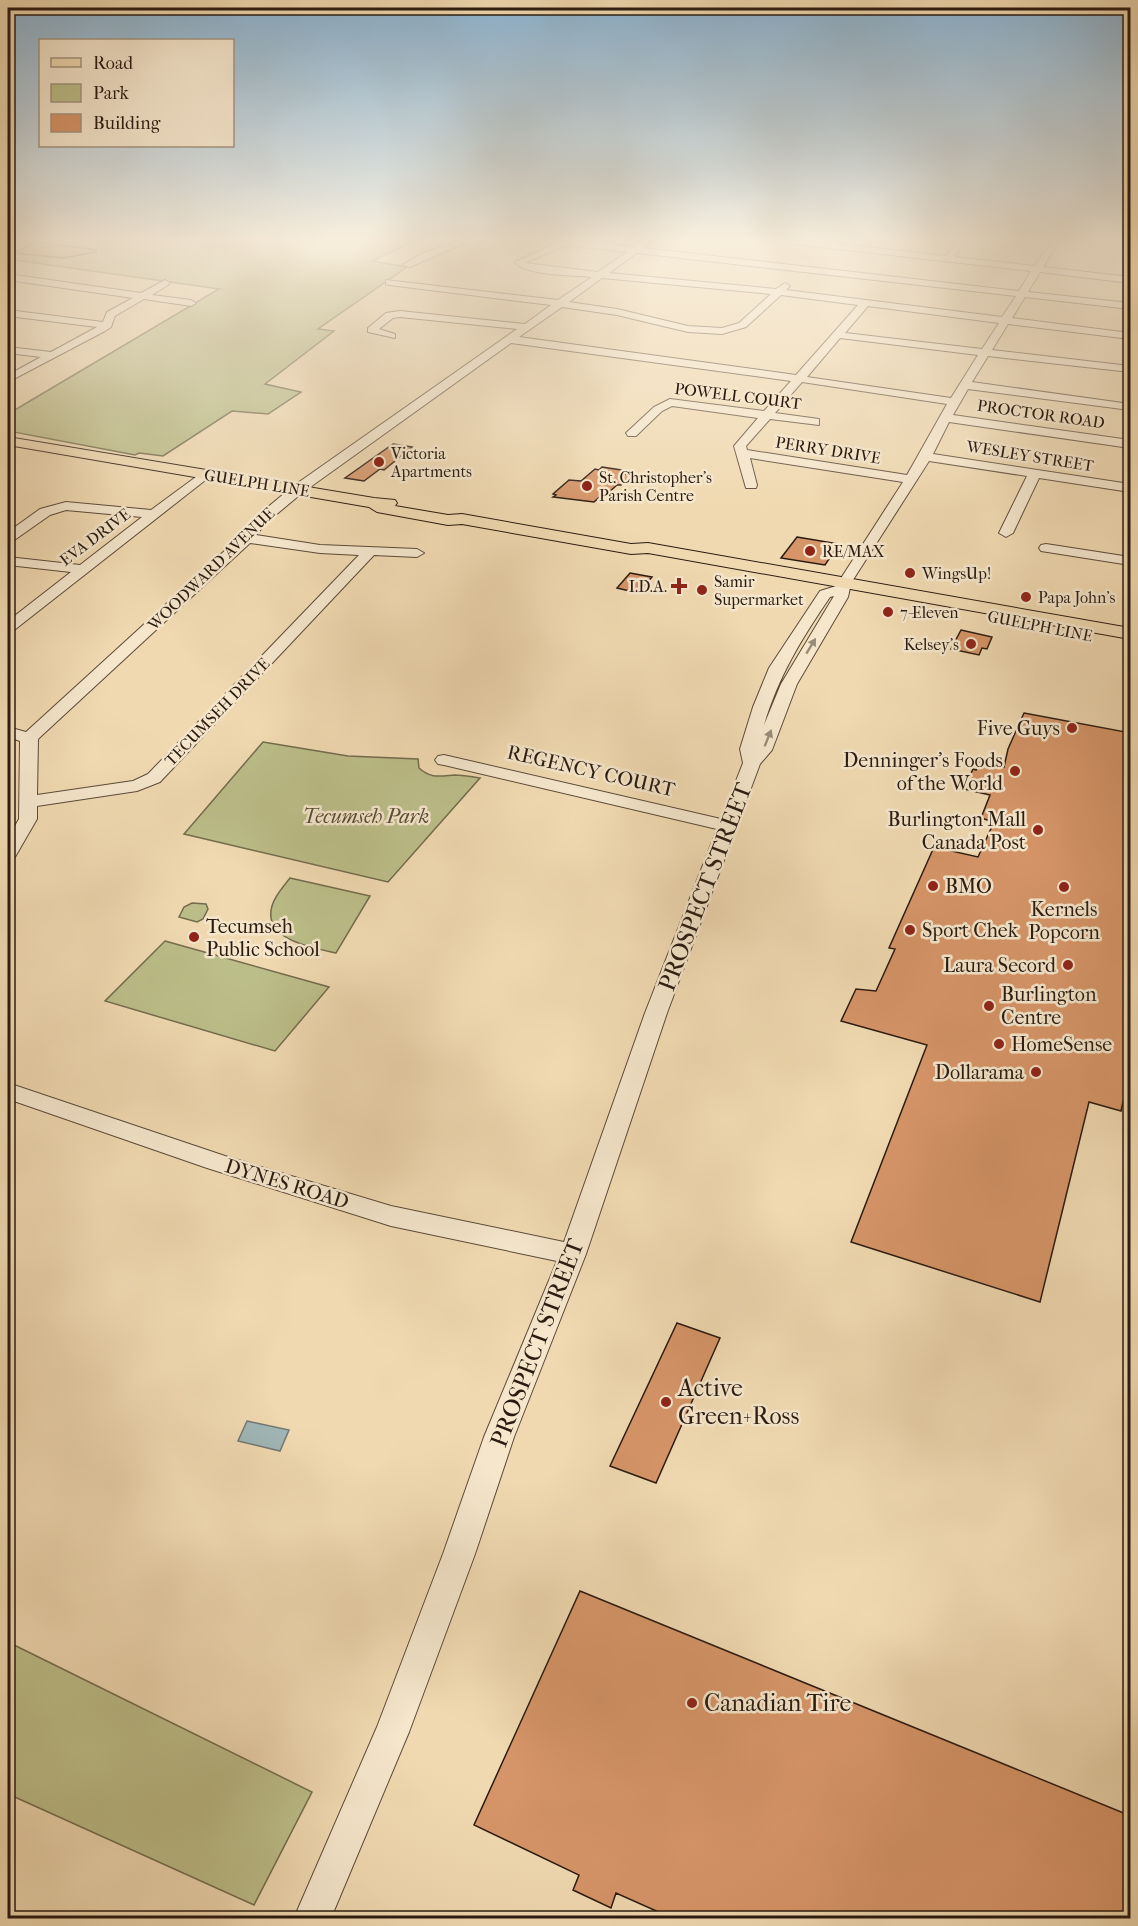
<svg xmlns="http://www.w3.org/2000/svg" width="1138" height="1926" viewBox="0 0 1138 1926" font-family="'IM FELL French Canon',serif">
  <style>
    .green { fill: #bcbe89; stroke: #736c4d; stroke-width: 1.5 }
    .water { fill: #a0b7b8; stroke: #717975; stroke-width: 1.5 }
    .building { fill: #d69568; stroke: #2a1b11; stroke-width: 1.5 }
    .lines { fill: none; stroke-linecap: round; stroke-linejoin: round }
    .minor-casing { stroke: #5c4a39; stroke-width: 2 }
    .major-casing { stroke: #2a1b11; stroke-width: 2 }
    .minor { fill: #f5e6cc; fill-rule: evenodd }
    .major { fill: #f0d9b1; fill-rule: evenodd }
    .oneway { fill: #9a8b78 }
    .poi-dot { fill: #8f2418; stroke: #f5e6cc; stroke-width: 2 }
    .labels { text-anchor: middle; dominant-baseline: central; stroke-width: 5; stroke-linejoin: round; paint-order: stroke }
    .far-street-label { font-size: 16px; fill: #2a1b11; stroke: #f5e6cc }
    .far-poi-label { font-size: 16px; fill: #2a1b11; stroke: #f5e6cc; text-anchor: start }
    .poi-label { font-size: 20px; fill: #2a1b11; stroke: #f5e6cc; text-anchor: end }
    .street-label { font-size: 20px; fill: #2a1b11; stroke: #f5e6cc }
    .park-label { font-size: 20px; font-style: italic; fill: #564c35; stroke: #f5e6cc }
    .near-street-label { font-size: 24px; fill: #2a1b11; stroke: #f5e6cc }
    .near-poi-label { font-size: 24px; fill: #2a1b11; stroke: #f5e6cc; text-anchor: start }
  </style>
  <rect width="100%" height="100%" fill="#f0d9b1"/>
  <filter id="stains"><feTurbulence type="fractalNoise" baseFrequency=".00333" numOctaves="4"/><feColorMatrix values="0 0 0 0 .2 0 0 0 0 .09 0 0 0 0 .02 0 0 0 .5 -.17"/></filter>
  <radialGradient id="worn" r=".72"><stop offset=".6" stop-color="#630" stop-opacity="0"/><stop offset="1" stop-color="#630" stop-opacity=".3"/></radialGradient>
  <path class="green" d="M 8,241 L 415,241 L 372,261 L 407,267 L 318,329 L 334,331 L 265,384 L 301,392 L 268,414 L 232,411 L 163,456 L 139,453 L 135,455 L 8,431 L 8,414 L 219,289 L 8,259 Z
    M 263,742 L 348,756 L 418,759 L 419,768 C 431,779 440,776 455,775 C 463,775 472,777 480,778 L 388,882 L 184,834 Z
    M 290,878 L 370,896 L 336,953 C 314,948 262,940 272,906 C 275,895 284,886 290,878 Z
    M 192,903 L 206,904 L 208,909 L 203,919 L 197,922 L 179,917 L 184,907 Z
    M 165,941 L 329,987 L 275,1051 L 105,1001 Z
    M 8,1642 L 312,1792 L 254,1905 L 8,1794 Z"/>
  <path class="water" d="M 247,1421 L 289,1430 L 280,1451 L 238,1441 Z"/>
  <path class="building" d="M 38,242 L 96,250 L 96,252 L 63,258 L 12,253 Z
    M 393,444 L 412,447 L 384,470 L 380,469 L 364,481 L 345,478 Z
    M 602,467 L 628,471 L 625,474 L 632,475 L 621,485 L 617,485 L 607,494 L 603,494 L 594,502 L 553,497 L 556,495 L 553,494 L 569,480 L 581,481 L 595,469 L 599,470 Z
    M 797,537 L 839,544 L 825,565 L 781,558 Z
    M 630,573 L 652,577 L 638,593 L 617,588 Z
    M 961,630 L 992,637 L 987,649 L 982,648 L 979,655 L 951,649 Z
    M 1024,713 L 1131,733 L 1131,1080 L 1128,1079 L 1121,1111 L 1089,1102 L 1040,1302 L 851,1242 L 927,1045 L 841,1021 L 856,989 L 876,991 L 895,949 L 889,948 L 934,847 L 978,857 L 994,822 L 981,818 L 990,795 L 964,789 L 973,769 L 976,770 L 980,762 L 1004,767 L 1008,749 Z
    M 677,1323 L 720,1338 L 656,1483 L 610,1466 Z
    M 580,1591 L 1131,1816 L 1131,1918 L 672,1918 L 616,1893 L 611,1908 L 573,1890 L 579,1875 L 474,1825 Z"/>
  <g class="lines">
    <defs>
      <path id="minor" d="M 457,241 L 469,241 L 410,267 L 402,265 L 423,253 Z
        M 550,241 L 575,241 L 633,247 L 643,241 L 652,241 L 643,248 L 1019,291 L 1031,271 L 793,244 L 789,241 L 814,241 L 946,256 L 957,241 L 965,241 L 954,257 L 1035,266 L 1051,241 L 1059,241 L 1043,267 L 1130,277 L 1130,283 L 1040,272 L 1028,292 L 1130,303 L 1130,309 L 1025,297 L 1012,318 L 1130,333 L 1130,339 L 1008,324 L 992,350 L 1130,366 L 1130,372 L 988,356 L 972,382 L 1130,404 L 1130,410 L 968,389 L 953,415 L 1130,440 L 1130,448 L 949,422 L 933,454 L 1130,484 L 1130,492 L 1039,478 L 1013,533 L 1006,537 L 999,533 L 1027,476 L 929,461 L 851,583 L 848,597 L 797,684 L 772,750 L 760,764 L 667,1013 L 586,1254 L 514,1437 L 475,1554 L 409,1732 L 331,1918 L 294,1918 L 377,1727 L 443,1554 L 484,1437 L 557,1261 L 391,1226 L 207,1168 L 8,1099 L 8,1083 L 225,1156 L 391,1206 L 564,1242 L 645,1013 L 717,829 L 444,765 L 438,764 L 435,760 L 438,756 L 444,755 L 721,819 L 743,763 L 740,749 L 753,707 L 769,668 L 820,591 L 836,586 L 903,482 L 750,458 L 757,485 L 756,488 L 746,488 L 734,446 L 758,418 L 672,406 L 662,411 L 636,436 L 628,436 L 626,433 L 654,407 L 670,399 L 764,411 L 791,381 L 511,343 L 302,493 L 266,523 L 256,535 L 320,545 L 417,549 L 424,553 L 417,557 L 374,555 L 160,782 L 137,791 L 37,806 L 37,819 L 15,857 L 8,859 L 8,838 L 19,819 L 20,741 L 8,737 L 8,727 L 26,732 L 242,535 L 256,517 L 292,487 L 517,329 L 400,317 L 393,318 L 379,329 L 395,334 L 395,338 L 368,332 L 368,328 L 386,313 L 400,311 L 525,324 L 551,305 L 389,285 L 386,284 L 386,280 L 558,300 L 592,277 C 574,275 525,276 515,262 L 554,244 ZM 566,245 L 627,252 L 598,272 L 525,263 ZM 637,253 L 1016,296 L 1002,317 L 786,290 L 790,286 L 785,283 L 776,289 L 609,273 ZM 602,278 L 771,294 L 739,323 L 722,328 L 688,326 L 617,309 L 569,302 ZM 781,295 L 858,305 L 796,375 L 519,337 L 562,307 L 617,315 L 688,332 L 722,334 L 746,327 ZM 868,306 L 999,323 L 982,349 L 845,333 ZM 840,338 L 978,355 L 951,398 L 807,377 ZM 802,382 L 947,404 L 907,475 L 747,450 L 746,446 L 770,419 L 819,425 L 819,419 L 775,413 ZM 250,543 L 320,553 L 359,555 L 148,774 L 133,781 L 37,795 L 38,739 ZM 834,596 L 781,684 L 764,725 C 778,677 802,638 830,597 Z
        M 8,274 L 141,293 L 165,280 L 170,283 L 168,285 L 152,295 L 191,300 L 196,303 L 191,306 L 144,299 L 115,316 L 111,327 L 105,331 L 8,382 L 8,375 L 41,357 L 8,353 L 8,347 L 51,352 L 97,327 L 8,316 L 8,310 L 103,322 L 107,312 L 133,298 L 8,280 Z
        M 204,471 L 208,472 L 210,475 L 208,478 L 13,631 L 8,632 L 8,621 L 71,572 L 8,565 L 8,557 L 80,565 L 142,517 L 66,510 L 50,515 L 13,541 L 8,542 L 8,532 L 40,509 L 66,502 L 151,510 Z
        M 1046,544 L 1130,557 L 1130,565 L 1041,551 L 1039,548 L 1041,545 Z"/>
      <path id="major" d="M 8,437 L 374,498 L 395,500 L 397,503 L 395,506 L 448,515 L 462,514 L 631,544 L 648,543 L 1130,628 L 1130,639 L 648,553 L 631,554 L 462,524 L 448,525 L 377,512 L 369,507 L 8,445 Z"/>
    </defs>
    <use href="#minor" class="minor-casing"/>
    <use href="#major" class="major-casing"/>
    <use href="#minor" class="minor"/>
    <use href="#major" class="major"/>
  </g>
  <defs><path id="oneway-solid" d="M-6-.8H1V-3.2L6.5 0L1 3.2V.8H-6Z" transform="scale(1.5)"/></defs>
  <g class="oneway">
    <use href="#oneway-solid" transform="translate(811 646) rotate(-59)"/>
    <use href="#oneway-solid" transform="translate(768 738) rotate(-68)"/>
  </g>
  <linearGradient id="sky" x2="0" y2="1"><stop stop-color="#8bb5d5"/><stop offset="0.47" stop-color="#f8eedc"/><stop offset="1" stop-color="#f8eedc" stop-opacity="0"/></linearGradient>
  <rect width="1138" height="510" fill="url(#sky)"/>
  <g class="poi-dot">
    <circle cx="379" cy="462" r="6"/>
    <circle cx="587" cy="486" r="6"/>
    <circle cx="810" cy="551" r="6"/>
    <circle cx="910" cy="573" r="6"/>
    <path d="M676 577h6v6h6v6h-6v6h-6v-6h-6v-6h6z"/>
    <circle cx="702" cy="590" r="6"/>
    <circle cx="1026" cy="597" r="6"/>
    <circle cx="888" cy="612" r="6"/>
    <circle cx="971" cy="644" r="6"/>
    <circle cx="1072" cy="728" r="6"/>
    <circle cx="1015" cy="771" r="6"/>
    <circle cx="1038" cy="830" r="6"/>
    <circle cx="933" cy="886" r="6"/>
    <circle cx="1064" cy="887" r="6"/>
    <circle cx="910" cy="930" r="6"/>
    <circle cx="194" cy="937" r="6"/>
    <circle cx="1068" cy="965" r="6"/>
    <circle cx="989" cy="1006" r="6"/>
    <circle cx="999" cy="1044" r="6"/>
    <circle cx="1036" cy="1072" r="6"/>
    <circle cx="666" cy="1402" r="6"/>
    <circle cx="692" cy="1703" r="6"/>
  </g>
  <g class="labels">
    <g class="far-street-label">
      <text transform="translate(738 396) rotate(7)">POWELL COURT</text>
      <text transform="translate(1041 414) rotate(8)">PROCTOR ROAD</text>
      <text transform="translate(828 450) rotate(9)">PERRY DRIVE</text>
      <text transform="translate(1030 456) rotate(9)">WESLEY STREET</text>
      <text transform="translate(257 483) rotate(9)">GUELPH LINE</text>
      <text transform="translate(95 537) rotate(-37)">EVA DRIVE</text>
      <text transform="translate(211 569) rotate(-44)">WOODWARD AVENUE</text>
      <text transform="translate(1040 626) rotate(11)">GUELPH LINE</text>
      <text transform="translate(217 712) rotate(-46)">TECUMSEH DRIVE</text>
    </g>
    <g class="far-poi-label">
      <text x="391" y="453">Victoria<tspan x="391" dy="18">Apartments</tspan></text>
      <text x="599" y="477">St. Christopher's<tspan x="599" dy="18">Parish Centre</tspan></text>
      <text x="822" y="551">RE/MAX</text>
      <text x="922" y="573">WingsUp!</text>
      <text x="714" y="581">Samir<tspan x="714" dy="18">Supermarket</tspan></text>
      <text x="667" y="586" text-anchor="end">I.D.A.</text>
      <text x="1038" y="597">Papa John's</text>
      <text x="900" y="612">7-Eleven</text>
      <text x="959" y="644" text-anchor="end">Kelsey's</text>
    </g>
    <g class="poi-label">
      <text x="1060" y="728">Five Guys</text>
      <text x="1003" y="760">Denninger's Foods<tspan x="1003" dy="23">of the World</tspan></text>
      <text x="1026" y="819">Burlington Mall<tspan x="1026" dy="23">Canada Post</tspan></text>
      <text x="945" y="886" text-anchor="start">BMO</text>
      <text x="1064" y="909" text-anchor="middle">Kernels<tspan x="1064" dy="23">Popcorn</tspan></text>
      <text x="206" y="926" text-anchor="start">Tecumseh<tspan x="206" dy="23">Public School</tspan></text>
      <text x="922" y="930" text-anchor="start">Sport Chek</text>
      <text x="1056" y="965">Laura Secord</text>
      <text x="1001" y="994" text-anchor="start">Burlington<tspan x="1001" dy="23">Centre</tspan></text>
      <text x="1011" y="1044" text-anchor="start">HomeSense</text>
      <text x="1024" y="1072">Dollarama</text>
    </g>
    <g class="street-label">
      <text transform="translate(591 771) rotate(13)">REGENCY COURT</text>
      <text transform="translate(287 1184) rotate(17)">DYNES ROAD</text>
    </g>
    <g class="park-label">
      <text x="366" y="816">Tecumseh Park</text>
    </g>
    <g class="near-street-label">
      <text transform="translate(705 887) rotate(-69)">PROSPECT STREET</text>
      <text transform="translate(537 1343) rotate(-69)">PROSPECT STREET</text>
    </g>
    <g class="near-poi-label">
      <text x="678" y="1388">Active<tspan x="678" dy="28">Green+Ross</tspan></text>
      <text x="704" y="1703">Canadian Tire</text>
    </g>
  </g>
  <rect width="1138" height="1926" fill="none" stroke="#f0d9b1" stroke-width="30"/>
  <rect x="9" y="9" width="1120" height="1908" fill="none" stroke="#2a1b11" stroke-width="3"/>
  <rect x="15" y="15" width="1108" height="1896" fill="none" stroke="#2a1b11" stroke-width="1.5"/>
  <rect x="39" y="39" width="195" height="108" fill="#f5e6cc" stroke="#a49581" stroke-width="1.5"/>
  <rect x="51" y="58" width="30" height="9" fill="#f0d9b1" stroke="#a49581" stroke-width="1.5"/>
  <text x="93" y="69" font-size="18" fill="#2a1b11">Road</text>
  <rect x="51" y="84" width="30" height="18" fill="#bcbe89" stroke="#a49581" stroke-width="1.5"/>
  <text x="93" y="99" font-size="18" fill="#2a1b11">Park</text>
  <rect x="51" y="114" width="30" height="18" fill="#d69568" stroke="#a49581" stroke-width="1.5"/>
  <text x="93" y="129" font-size="18" fill="#2a1b11">Building</text>
  <rect width="100%" height="100%" filter="url(#stains)"/>
  <rect width="100%" height="100%" fill="url(#worn)"/>
</svg>
